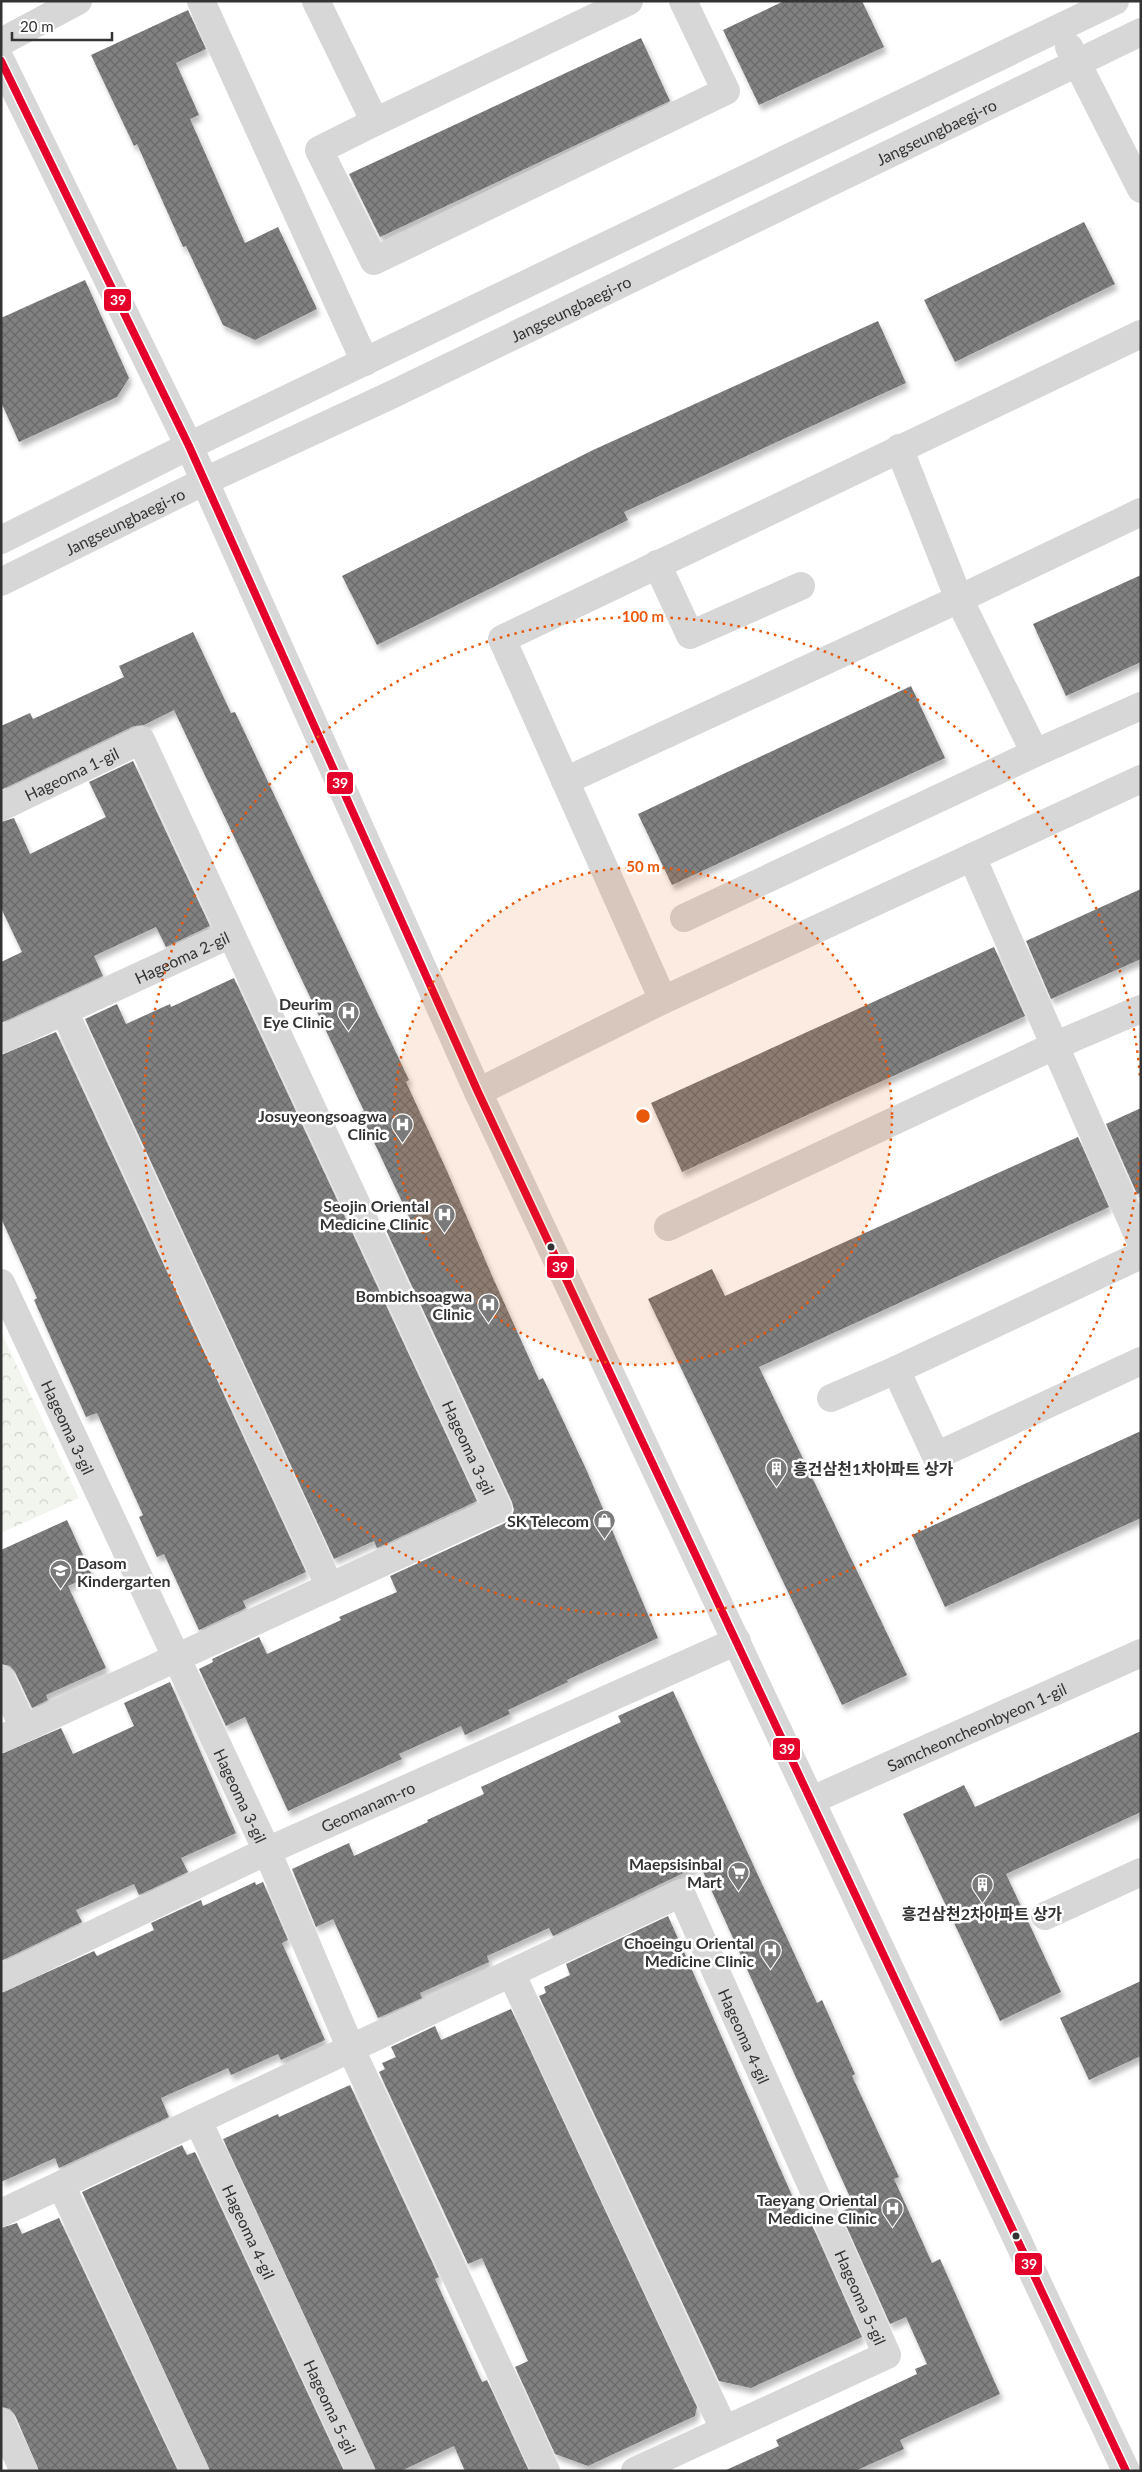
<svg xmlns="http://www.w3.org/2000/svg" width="1142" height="2472" viewBox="0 0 1142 2472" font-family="Lato,'Noto Sans KR',sans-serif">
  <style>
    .park { fill: url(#park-crowns) }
    .building { fill: url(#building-cross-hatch); filter: url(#shadow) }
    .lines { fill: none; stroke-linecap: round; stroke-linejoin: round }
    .minor { stroke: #d7d7d7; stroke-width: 28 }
    .bus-1-casing { stroke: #fff; stroke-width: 11 }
    .bus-1 { stroke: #e4002b; stroke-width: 8 }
    .ring { fill: none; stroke: #e8590c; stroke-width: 2.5; stroke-dasharray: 2.5 5 }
    .bus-dot { fill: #333; stroke: #fff; stroke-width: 2 }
    .labels { text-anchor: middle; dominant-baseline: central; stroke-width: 5; stroke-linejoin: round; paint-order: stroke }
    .street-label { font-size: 16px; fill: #333; stroke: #fff }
    .poi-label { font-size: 16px; font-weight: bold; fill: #333; stroke: #fff; text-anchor: end }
    .centre { fill: #e8590c; stroke: #fff; stroke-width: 2.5 }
    .ring-label { font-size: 15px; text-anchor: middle; font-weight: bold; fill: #e8590c; stroke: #fff; stroke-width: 5; stroke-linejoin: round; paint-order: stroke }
    .line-badge { stroke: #fff; stroke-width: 2 }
    .badge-label { font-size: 14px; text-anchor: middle; font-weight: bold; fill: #fff }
  </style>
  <defs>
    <pattern id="park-crowns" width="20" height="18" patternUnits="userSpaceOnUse" patternTransform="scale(1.25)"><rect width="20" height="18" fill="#f2f5ed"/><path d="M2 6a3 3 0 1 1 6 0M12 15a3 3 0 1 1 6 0" fill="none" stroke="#d0d2cc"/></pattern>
    <pattern id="building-cross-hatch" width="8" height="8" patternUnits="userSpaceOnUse" patternTransform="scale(1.25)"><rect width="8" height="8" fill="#818181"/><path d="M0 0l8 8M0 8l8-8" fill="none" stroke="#6a6a6a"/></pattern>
    <filter id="shadow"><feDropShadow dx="3" dy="5.5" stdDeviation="2.5" flood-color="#0004"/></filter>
  </defs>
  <rect width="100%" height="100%" fill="#fff"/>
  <path class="park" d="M 1,1332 L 79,1498 L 1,1533 Z"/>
  <path class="building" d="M 784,1 L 862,1 L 884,47 L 759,105 L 723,30 Z
    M 188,10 L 206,49 L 176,63 L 199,115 L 190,119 L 245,243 L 278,227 L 317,309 L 255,340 L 223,325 L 186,246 L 183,247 L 137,144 L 134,146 L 91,55 Z
    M 641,38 L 670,101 L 380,237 L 349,174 Z
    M 1084,222 L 1115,284 L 955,362 L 924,300 Z
    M 85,280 L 129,378 L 117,397 L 19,442 L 1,402 L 1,318 Z
    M 878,321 L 906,383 L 624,512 L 628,520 L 377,645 L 342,576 L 593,450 Z
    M 1141,575 L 1141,662 L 1066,696 L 1033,624 Z
    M 193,632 L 231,713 L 235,712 L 409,1080 L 406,1082 L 447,1171 L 493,1278 L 539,1380 L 543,1378 L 586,1469 L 658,1638 L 567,1680 L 568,1682 L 508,1710 L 510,1714 L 465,1735 L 461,1726 L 399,1754 L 402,1759 L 288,1811 L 245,1717 L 226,1726 L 199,1669 L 213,1662 L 212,1659 L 259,1637 L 267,1654 L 341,1620 L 339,1617 L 397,1592 L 390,1576 L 505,1523 L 511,1518 L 514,1510 L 512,1502 L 386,1230 L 410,1219 L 360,1112 L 364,1111 L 174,710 L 144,725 L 134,726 L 1,790 L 1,726 L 30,713 L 33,719 L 124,677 L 119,666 Z
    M 911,686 L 945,758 L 672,885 L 638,814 Z
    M 133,761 L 210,926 L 166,947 L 156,927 L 94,956 L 103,976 L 1,1023 L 1,962 L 22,952 L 1,908 L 1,822 L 14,818 L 30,854 L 106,817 L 89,782 Z
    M 1141,889 L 1141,959 L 1051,999 L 1026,941 Z
    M 994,947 L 1025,1016 L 682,1172 L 651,1103 Z
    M 234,978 L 477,1501 L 377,1548 L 374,1541 L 334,1559 L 85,1019 L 117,1004 L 126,1024 L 170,1004 L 171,1007 Z
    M 56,1032 L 306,1572 L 243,1601 L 246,1608 L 199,1630 L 164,1554 L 157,1557 L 139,1517 L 143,1515 L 97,1413 L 86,1417 L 34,1300 L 37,1298 L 1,1218 L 1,1055 Z
    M 1141,1108 L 1141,1193 L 1137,1194 L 1106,1124 Z
    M 1078,1137 L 1109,1207 L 759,1367 L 907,1675 L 842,1705 L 648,1299 L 712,1269 L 725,1296 Z
    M 1141,1431 L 1141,1518 L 945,1607 L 912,1535 Z
    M 67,1520 L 92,1575 L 68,1586 L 106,1668 L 46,1695 L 48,1700 L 32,1708 L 15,1672 L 10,1666 L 1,1664 L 1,1550 Z
    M 170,1682 L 236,1833 L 181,1858 L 188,1872 L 139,1895 L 134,1884 L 76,1910 L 82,1922 L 1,1961 L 1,1754 L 61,1728 L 73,1754 L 134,1726 L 124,1703 Z
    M 673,1691 L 817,2003 L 822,2000 L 855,2074 L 852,2076 L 899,2177 L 894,2179 L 932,2263 L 940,2259 L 1000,2394 L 900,2440 L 904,2449 L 855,2471 L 724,2471 L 779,2446 L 776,2440 L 917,2374 L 915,2369 L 927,2364 L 906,2317 L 890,2324 L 840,2212 L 854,2206 L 700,1865 L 553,1936 L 549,1928 L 487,1956 L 489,1962 L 420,1993 L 422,1998 L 378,2018 L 333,1919 L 316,1927 L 292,1869 L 349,1843 L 354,1856 L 428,1822 L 427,1820 L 484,1794 L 481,1787 L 621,1722 L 618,1716 Z
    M 1141,1731 L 1141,1812 L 1006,1874 L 1061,1992 L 1000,2021 L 903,1814 L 964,1785 L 975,1807 Z
    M 255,1882 L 256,1885 L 263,1882 L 288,1940 L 282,1943 L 325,2040 L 281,2060 L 278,2054 L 231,2075 L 228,2068 L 161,2098 L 169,2117 L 59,2168 L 55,2158 L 1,2182 L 1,1993 L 94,1951 L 97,1956 L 154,1930 L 151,1923 L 201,1900 L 203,1906 Z
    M 668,1916 L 806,2227 L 812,2225 L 862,2337 L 751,2388 L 719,2381 L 539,1996 L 546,1993 L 544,1987 L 570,1975 L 566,1964 Z
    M 1141,1981 L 1141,2056 L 1089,2080 L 1060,2018 Z
    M 511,2009 L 697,2407 L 695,2416 L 588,2466 L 555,2454 L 515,2367 L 528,2361 L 482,2258 L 468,2264 L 379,2072 L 385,2069 L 382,2063 L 396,2057 L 391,2047 L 435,2026 L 441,2040 Z
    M 350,2085 L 439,2277 L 435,2279 L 482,2382 L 487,2380 L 529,2471 L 465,2471 L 454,2446 L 401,2471 L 376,2471 L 223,2139 L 278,2114 L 279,2117 Z
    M 182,2145 L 187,2155 L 195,2152 L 344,2471 L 210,2471 L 82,2192 Z
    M 59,2218 L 178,2471 L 39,2471 L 15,2415 L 10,2409 L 1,2407 L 1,2228 L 17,2223 L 22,2234 Z"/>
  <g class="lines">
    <g class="minor">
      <path d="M 201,1 L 365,362"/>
      <path d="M 316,1 L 375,122 L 629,1"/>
      <path d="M 1,42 L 78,1"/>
      <path d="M 1069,47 L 1141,189"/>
      <path d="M 1,61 L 189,446 L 478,1092 L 1126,2471"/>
      <path d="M 375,122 L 319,150 L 374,261 L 726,91 L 683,1"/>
      <path d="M 899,448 L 959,599 L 1035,753 L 1141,706"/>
      <path d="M 1,540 L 189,446 L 1115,1"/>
      <path d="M 657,564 L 690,635 L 801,586"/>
      <path id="s1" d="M 1,582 L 205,481 L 389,396 L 1141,32"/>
      <path d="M 565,781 L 959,599 L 1141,512"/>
      <path id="s2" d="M 1,807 L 141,740 L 498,1509 L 1,1739"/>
      <path d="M 972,857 L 1141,1242"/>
      <path d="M 684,918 L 1035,753"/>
      <path d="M 663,1000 L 502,639 L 1141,334"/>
      <path d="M 64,1011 L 330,1587"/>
      <path id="s3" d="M 1,1040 L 231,934"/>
      <path d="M 478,1092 L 663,1000 L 1141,779"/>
      <path d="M 668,1227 L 1054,1046 L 1141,1009"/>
      <path d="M 1141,1255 L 896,1370 L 936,1456 L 1141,1361"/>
      <path id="s4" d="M 1,1283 L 267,1851 L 351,2049 L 546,2471"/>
      <path d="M 831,1398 L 896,1370"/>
      <path d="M 1,1679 L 24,1728"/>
      <path id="s5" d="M 812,1800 L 1141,1653"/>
      <path d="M 1045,1916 L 1141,1872"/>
      <path d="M 511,1973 L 724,2429"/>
      <path id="s6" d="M 1,1978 L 267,1851 L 737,1641"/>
      <path id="s7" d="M 198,2121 L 361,2471"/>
      <path d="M 61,2185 L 195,2471"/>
      <path id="s8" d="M 1,2213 L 681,1893 L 887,2355 L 635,2471"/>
      <path d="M 1,2422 L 24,2471"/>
    </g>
    <defs>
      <path id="bus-1" d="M 1,61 L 189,446 L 478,1092 L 1126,2471"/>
    </defs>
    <use href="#bus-1" class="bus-1-casing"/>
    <use href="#bus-1" class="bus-1"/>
  </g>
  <circle cx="643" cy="1116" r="249" fill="#e8590c" fill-opacity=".12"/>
  <g class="ring">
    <circle cx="643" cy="1116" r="249"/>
    <path d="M1140 1155A499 499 0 1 1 1140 1077"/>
  </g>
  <defs>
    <symbol id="hospital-pin" viewBox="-11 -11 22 30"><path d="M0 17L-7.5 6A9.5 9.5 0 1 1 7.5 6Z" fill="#7a7a7a" stroke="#fff"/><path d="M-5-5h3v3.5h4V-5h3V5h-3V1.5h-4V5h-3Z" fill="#fff"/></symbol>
    <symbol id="building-pin" viewBox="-11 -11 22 30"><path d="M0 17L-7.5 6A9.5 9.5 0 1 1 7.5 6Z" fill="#7a7a7a" stroke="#fff"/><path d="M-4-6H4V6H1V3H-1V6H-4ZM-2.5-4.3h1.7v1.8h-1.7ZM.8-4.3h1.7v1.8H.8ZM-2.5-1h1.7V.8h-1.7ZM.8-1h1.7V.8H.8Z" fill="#fff"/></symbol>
    <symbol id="shop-pin" viewBox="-11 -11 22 30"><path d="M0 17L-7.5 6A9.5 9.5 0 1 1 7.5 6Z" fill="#7a7a7a" stroke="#fff"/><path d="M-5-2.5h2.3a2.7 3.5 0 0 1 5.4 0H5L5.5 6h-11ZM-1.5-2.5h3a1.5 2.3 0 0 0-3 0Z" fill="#fff"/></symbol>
    <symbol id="school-pin" viewBox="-11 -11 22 30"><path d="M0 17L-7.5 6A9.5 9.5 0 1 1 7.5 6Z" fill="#7a7a7a" stroke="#fff"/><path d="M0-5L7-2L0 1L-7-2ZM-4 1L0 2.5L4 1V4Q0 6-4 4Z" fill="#fff"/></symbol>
    <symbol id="supermarket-pin" viewBox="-11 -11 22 30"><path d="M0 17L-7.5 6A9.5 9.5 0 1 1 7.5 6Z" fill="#7a7a7a" stroke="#fff"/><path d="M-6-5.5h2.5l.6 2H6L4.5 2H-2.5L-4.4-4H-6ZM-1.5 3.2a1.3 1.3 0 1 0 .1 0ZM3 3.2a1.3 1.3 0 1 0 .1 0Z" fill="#fff"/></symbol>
  </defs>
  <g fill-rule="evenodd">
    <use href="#hospital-pin" x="336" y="1000" width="25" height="34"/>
    <use href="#hospital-pin" x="390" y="1112" width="25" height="34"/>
    <use href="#hospital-pin" x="432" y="1202" width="25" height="34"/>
    <use href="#hospital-pin" x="476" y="1292" width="25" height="34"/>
    <use href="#building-pin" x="764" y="1456" width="25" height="34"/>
    <use href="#shop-pin" x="592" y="1508" width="25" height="34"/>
    <use href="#school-pin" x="48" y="1558" width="25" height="34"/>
    <use href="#supermarket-pin" x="726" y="1860" width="25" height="34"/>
    <use href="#building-pin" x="970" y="1872" width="25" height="34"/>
    <use href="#hospital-pin" x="758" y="1938" width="25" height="34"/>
    <use href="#hospital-pin" x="880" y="2196" width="25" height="34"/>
  </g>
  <g class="bus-dot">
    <circle cx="551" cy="1247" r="4.5"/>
    <circle cx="1016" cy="2236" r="4.5"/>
  </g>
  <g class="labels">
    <g class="street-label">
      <text stroke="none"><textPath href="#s1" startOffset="1038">Jangseungbaegi-ro</textPath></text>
      <text stroke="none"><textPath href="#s1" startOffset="632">Jangseungbaegi-ro</textPath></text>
      <text stroke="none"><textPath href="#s1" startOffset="138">Jangseungbaegi-ro</textPath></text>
      <text stroke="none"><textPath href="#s2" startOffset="78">Hageoma 1-gil</textPath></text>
      <text stroke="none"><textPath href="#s3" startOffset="199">Hageoma 2-gil</textPath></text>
      <text stroke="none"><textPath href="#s4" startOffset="159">Hageoma 3-gil</textPath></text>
      <text stroke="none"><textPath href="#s2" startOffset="935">Hageoma 3-gil</textPath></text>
      <text stroke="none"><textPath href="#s5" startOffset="180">Samcheoncheonbyeon 1-gil</textPath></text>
      <text stroke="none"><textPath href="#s4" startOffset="566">Hageoma 3-gil</textPath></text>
      <text stroke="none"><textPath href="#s6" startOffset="405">Geomanam-ro</textPath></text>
      <text stroke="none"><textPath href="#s8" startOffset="908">Hageoma 4-gil</textPath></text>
      <text stroke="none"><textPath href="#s7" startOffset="122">Hageoma 4-gil</textPath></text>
      <text stroke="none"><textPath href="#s8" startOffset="1194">Hageoma 5-gil</textPath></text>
      <text stroke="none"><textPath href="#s7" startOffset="315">Hageoma 5-gil</textPath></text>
    </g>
    <g class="poi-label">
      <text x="332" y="1003">Deurim<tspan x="332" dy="18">Eye Clinic</tspan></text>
      <text x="387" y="1115">Josuyeongsoagwa<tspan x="387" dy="18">Clinic</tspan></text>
      <text x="429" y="1205">Seojin Oriental<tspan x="429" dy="18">Medicine Clinic</tspan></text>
      <text x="472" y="1295">Bombichsoagwa<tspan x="472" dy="18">Clinic</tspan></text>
      <text x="793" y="1468" text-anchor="start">흥건삼천1차아파트 상가</text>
      <text x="589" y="1520">SK Telecom</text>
      <text x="77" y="1562" text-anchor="start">Dasom<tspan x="77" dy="18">Kindergarten</tspan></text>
      <text x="722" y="1863">Maepsisinbal<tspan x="722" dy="18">Mart</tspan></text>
      <text x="982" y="1913" text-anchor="middle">흥건삼천2차아파트 상가</text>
      <text x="754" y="1942">Choeingu Oriental<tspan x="754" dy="18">Medicine Clinic</tspan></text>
      <text x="877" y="2199">Taeyang Oriental<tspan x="877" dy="18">Medicine Clinic</tspan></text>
    </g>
  </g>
  <circle cx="643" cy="1116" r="8" class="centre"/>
  <g class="ring-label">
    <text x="643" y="622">100 m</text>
    <text x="643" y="872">50 m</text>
  </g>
  <g class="line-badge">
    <rect x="103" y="288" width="29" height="24" rx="5" fill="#e4002b"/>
    <rect x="326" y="771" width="28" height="24" rx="5" fill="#e4002b"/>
    <rect x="546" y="1255" width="29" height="24" rx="5" fill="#e4002b"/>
    <rect x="772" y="1737" width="29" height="24" rx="5" fill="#e4002b"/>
    <rect x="1014" y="2252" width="29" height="24" rx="5" fill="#e4002b"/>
  </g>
  <g class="badge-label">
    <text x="118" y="305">39</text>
    <text x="340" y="788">39</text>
    <text x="560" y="1272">39</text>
    <text x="787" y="1754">39</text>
    <text x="1029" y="2269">39</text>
  </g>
  <rect width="1142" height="2472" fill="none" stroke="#333333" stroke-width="5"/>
  <path d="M12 32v8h100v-8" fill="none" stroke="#333333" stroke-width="2.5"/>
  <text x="20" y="32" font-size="15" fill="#333333" stroke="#ffffff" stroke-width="4" paint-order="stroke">20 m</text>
</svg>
